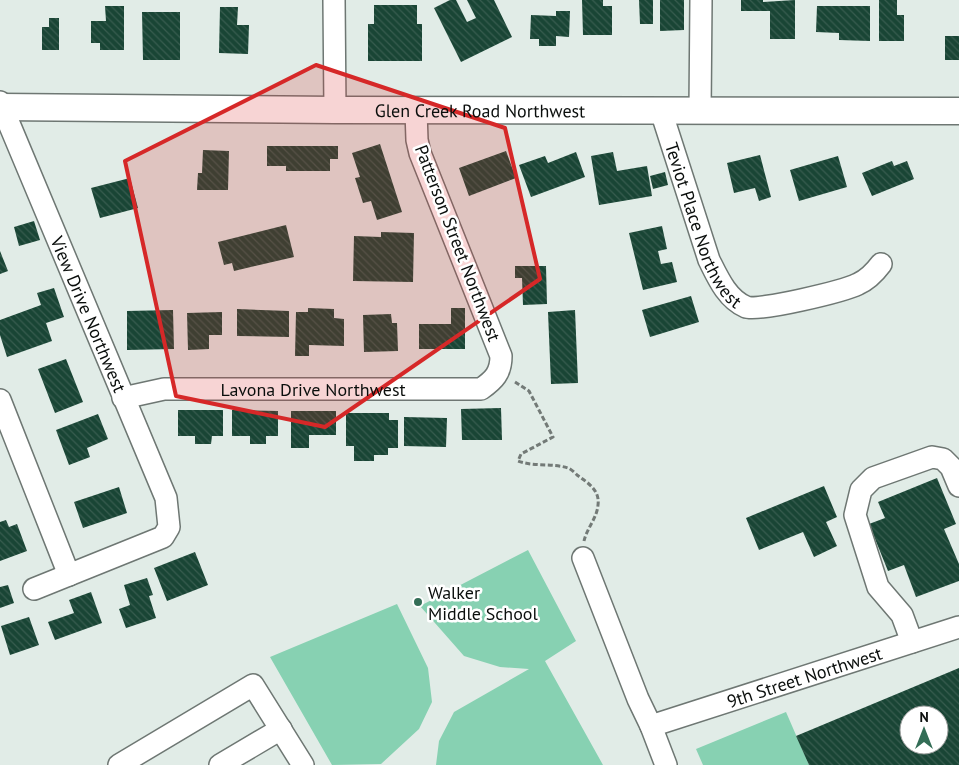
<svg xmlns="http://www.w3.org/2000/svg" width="959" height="765" viewBox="0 0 959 765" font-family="'PT Sans',sans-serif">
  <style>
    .garden { fill: #87d1b2 }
    .building { fill: url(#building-back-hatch); fill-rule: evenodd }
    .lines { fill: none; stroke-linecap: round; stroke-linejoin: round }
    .minor-casing { stroke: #6e7773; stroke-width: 24 }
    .major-casing { stroke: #6e7773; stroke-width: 29 }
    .path { stroke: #737a77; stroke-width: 3; stroke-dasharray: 5 2.5; stroke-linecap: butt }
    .minor { stroke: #fff; stroke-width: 21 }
    .major { stroke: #fff; stroke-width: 26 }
    .marked { fill: #d62828; fill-opacity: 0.2; stroke: #d62828; stroke-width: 4; stroke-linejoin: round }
    .poi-dot { fill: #336d56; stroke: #fff; stroke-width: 2 }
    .labels { text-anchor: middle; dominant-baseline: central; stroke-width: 5; stroke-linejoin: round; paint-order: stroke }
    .street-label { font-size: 18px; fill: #0a0e0c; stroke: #fff }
    .poi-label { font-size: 18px; fill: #0a0e0c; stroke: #fff; text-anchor: start }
  </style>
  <defs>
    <pattern id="building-back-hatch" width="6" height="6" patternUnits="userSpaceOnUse" patternTransform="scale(1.25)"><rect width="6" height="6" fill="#194535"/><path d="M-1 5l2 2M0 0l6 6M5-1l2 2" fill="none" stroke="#385c4f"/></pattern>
  </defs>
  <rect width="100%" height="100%" fill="#e1ece7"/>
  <path class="garden" d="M 528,550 L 576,641 L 545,661 L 603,765 L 436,765 L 439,741 L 454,712 L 529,669 L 500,667 L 464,656 L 420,606 Z
    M 397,604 L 428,668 L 432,702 L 419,729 L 381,764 L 332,765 L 270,657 Z
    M 786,712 L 809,765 L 703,765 L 696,749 Z"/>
  <path class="building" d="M 450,0 L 456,0 L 467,22 L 476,18 L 467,0 L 494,0 L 512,37 L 461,62 L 434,8 Z
    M 582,0 L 603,0 L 603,6 L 612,6 L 612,35 L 583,35 Z
    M 639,0 L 653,0 L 653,24 L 640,24 Z
    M 660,0 L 684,0 L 684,30 L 660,31 Z
    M 741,0 L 763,0 L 763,2 L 795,0 L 795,39 L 770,39 L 770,11 L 741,11 Z
    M 879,0 L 897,0 L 897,15 L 904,15 L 904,41 L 879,41 Z
    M 374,5 L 417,5 L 417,24 L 422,24 L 422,61 L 368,61 L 368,24 L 374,24 Z
    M 105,6 L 124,6 L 124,50 L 100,50 L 100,43 L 91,43 L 91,21 L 106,21 Z
    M 817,6 L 870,6 L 870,41 L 839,40 L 839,33 L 816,32 Z
    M 220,7 L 238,7 L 237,25 L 249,25 L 248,54 L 219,53 Z
    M 556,11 L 570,11 L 569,37 L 556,36 L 556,46 L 539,46 L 539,39 L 530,39 L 531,15 L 556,16 Z
    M 142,12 L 180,12 L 180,60 L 143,60 Z
    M 49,18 L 59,18 L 59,50 L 42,50 L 42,27 L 49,27 Z
    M 945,36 L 959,36 L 959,60 L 945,60 Z
    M 380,144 L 402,212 L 377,220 L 371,201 L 363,203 L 355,178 L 360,177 L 352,153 Z
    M 267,146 L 338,146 L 338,159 L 330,159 L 330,171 L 286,171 L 286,166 L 267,166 Z
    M 203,150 L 229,151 L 228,190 L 197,190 L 198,173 L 202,173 Z
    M 506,151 L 516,178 L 469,196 L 459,168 Z
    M 576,152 L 585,177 L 531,197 L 519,165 L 545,156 L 548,163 Z
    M 613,152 L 617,171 L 647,166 L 652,196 L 599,205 L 591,156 Z
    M 760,155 L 771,197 L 759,201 L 755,188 L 734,193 L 727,163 Z
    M 838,156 L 847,187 L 799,201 L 790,170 Z
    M 892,161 L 894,166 L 907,161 L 914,179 L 872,196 L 862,173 Z
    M 665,172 L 668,185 L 653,189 L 650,176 Z
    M 130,178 L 138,208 L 100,218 L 91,188 Z
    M 34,221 L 40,240 L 19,246 L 14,227 Z
    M 286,225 L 294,257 L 234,271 L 232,263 L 224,265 L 218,242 Z
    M 662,226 L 667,249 L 658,251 L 661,264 L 672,262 L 677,282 L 643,290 L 629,233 Z
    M 381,232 L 414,233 L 413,282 L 353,281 L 354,236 L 381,237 Z
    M 0,251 L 8,271 L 0,274 Z
    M 515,266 L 546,266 L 547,304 L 523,305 L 522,278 L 515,278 Z
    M 54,288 L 64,317 L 46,323 L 52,341 L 7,357 L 0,335 L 0,320 L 41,305 L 37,293 Z
    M 691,296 L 699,322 L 650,337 L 642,310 Z
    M 308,308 L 334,309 L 334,318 L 344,319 L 344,346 L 309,345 L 309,356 L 295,356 L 296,312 L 308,312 Z
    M 451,308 L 465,308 L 465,349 L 419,349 L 419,324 L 451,324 Z
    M 237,309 L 289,311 L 289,337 L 237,336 Z
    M 173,310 L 174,349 L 127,350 L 127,311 Z
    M 575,310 L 578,383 L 551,384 L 548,312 Z
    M 222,312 L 222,335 L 209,335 L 209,349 L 188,350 L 187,313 Z
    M 391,314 L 392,323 L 397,323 L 398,351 L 364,352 L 363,315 Z
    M 66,359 L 83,402 L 55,413 L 38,369 Z
    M 501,408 L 502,440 L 462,440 L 461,409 Z
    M 178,410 L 223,410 L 223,436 L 212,436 L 211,444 L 195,444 L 195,436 L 178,436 Z
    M 232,410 L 278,411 L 278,436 L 266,436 L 266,444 L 250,444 L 250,436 L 232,436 Z
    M 291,411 L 336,411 L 336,435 L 309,435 L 309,448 L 291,448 Z
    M 346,413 L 389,413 L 389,420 L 398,420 L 398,448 L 388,448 L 388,455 L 374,455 L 374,461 L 354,461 L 354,446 L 346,446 Z
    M 98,414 L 108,439 L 87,448 L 90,457 L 69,465 L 56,430 Z
    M 404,417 L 447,418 L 446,447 L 404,446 Z
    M 937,478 L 956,524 L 944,529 L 959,564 L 959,581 L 916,597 L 904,565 L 888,571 L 869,524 L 885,518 L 878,502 Z
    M 824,486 L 837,517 L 826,522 L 837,546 L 814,557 L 803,532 L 759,550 L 746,518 Z
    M 119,487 L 127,513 L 83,528 L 74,502 Z
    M 6,520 L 9,527 L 17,524 L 27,551 L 0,561 L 0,522 Z
    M 195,552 L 208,585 L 167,601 L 154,568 Z
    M 147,578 L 153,595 L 149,596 L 156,618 L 126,628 L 119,609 L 130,605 L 124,585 Z
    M 8,585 L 14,603 L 0,608 L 0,587 Z
    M 91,592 L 102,623 L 55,640 L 48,622 L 74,613 L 69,600 Z
    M 29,617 L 39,645 L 10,655 L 1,626 Z
    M 959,668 L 959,765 L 809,765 L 796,736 ZM 909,715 L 939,715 L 939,745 L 909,745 Z"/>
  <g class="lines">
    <defs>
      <g id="minor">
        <path d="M 334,0 L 335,110"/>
        <path id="s1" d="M 0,102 L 166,498 L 169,527 L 163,537 L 34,589"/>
        <path id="s2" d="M 661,111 L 709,260 C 718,278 727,299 746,307 C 758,312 844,291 858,284 C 867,280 875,272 881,264"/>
        <path d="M 700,111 L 701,0"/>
        <path id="s3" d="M 123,398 L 164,389 L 481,389 C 494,380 501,373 501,356 L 420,153 L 417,140 L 416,111"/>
        <path d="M 0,400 L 69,575"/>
        <path d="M 583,558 L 638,699 L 651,726 L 666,765"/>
        <path d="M 912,642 L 902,615 L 878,587 L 855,515 L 861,490 L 873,478 L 932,457 L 943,459 L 951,467 L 959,486"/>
        <path id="s4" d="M 651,726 L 959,627"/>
        <path d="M 119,765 L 253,685 L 303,765"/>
        <path d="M 220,765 L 281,729"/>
      </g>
      <g id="major">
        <path id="s5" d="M 0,107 L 335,110 L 959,111"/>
      </g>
    </defs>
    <use href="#minor" class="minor-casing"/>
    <use href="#major" class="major-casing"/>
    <path class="path" d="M 515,382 L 529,391 L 553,437 L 521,454 L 518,461 C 534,467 553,463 568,468 C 571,469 575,473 577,475 C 588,483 600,490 598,505 C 597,518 587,528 584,541"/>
    <use href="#minor" class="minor"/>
    <use href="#major" class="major"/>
  </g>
  <path class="marked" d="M 316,65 L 505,128 L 540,279 L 325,427 L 176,396 L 125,161 Z"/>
  <circle class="poi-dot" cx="418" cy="602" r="5"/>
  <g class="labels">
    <g class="street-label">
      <text stroke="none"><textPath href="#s5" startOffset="480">Glen Creek Road Northwest</textPath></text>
      <text stroke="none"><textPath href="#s2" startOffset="122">Teviot Place Northwest</textPath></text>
      <text transform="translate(458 243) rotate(69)">Patterson Street Northwest</text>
      <text stroke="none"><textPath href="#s1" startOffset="230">View Drive Northwest</textPath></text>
      <text stroke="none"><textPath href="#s3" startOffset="191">Lavona Drive Northwest</textPath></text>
      <text stroke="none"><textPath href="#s4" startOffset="161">9th Street Northwest</textPath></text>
    </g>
    <g class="poi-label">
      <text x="428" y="592">Walker<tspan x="428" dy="21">Middle School</tspan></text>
    </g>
  </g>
  <g transform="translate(924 730)"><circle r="24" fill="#ffffff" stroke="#9d9f9e"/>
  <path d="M0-4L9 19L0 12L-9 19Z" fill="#336d56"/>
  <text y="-8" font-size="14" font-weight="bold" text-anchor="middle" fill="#0a0e0c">N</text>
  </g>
</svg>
